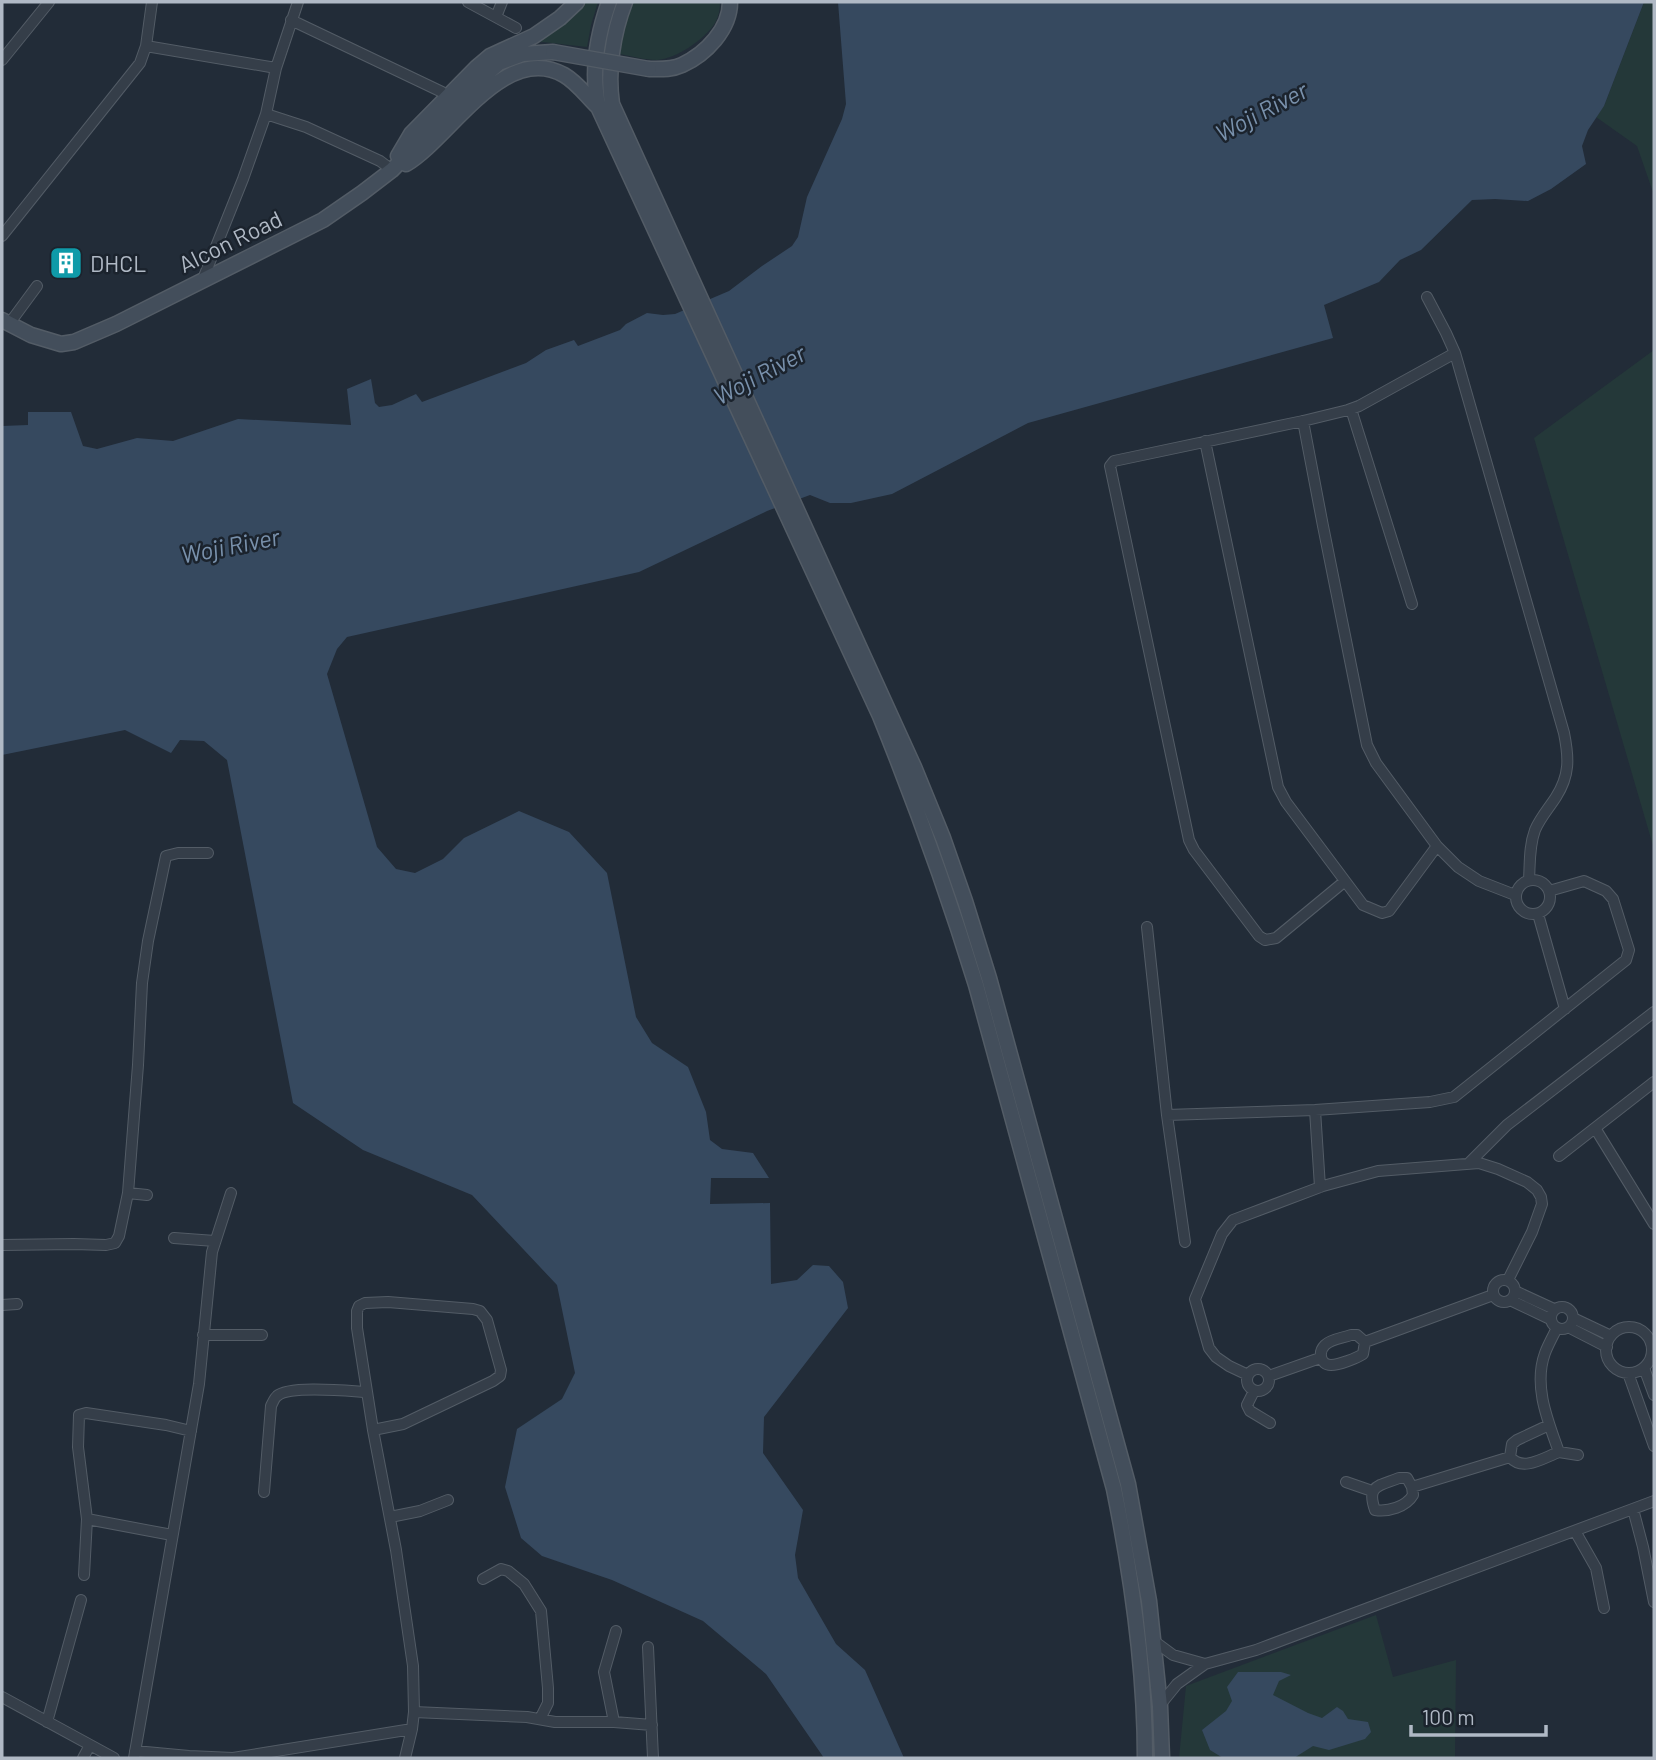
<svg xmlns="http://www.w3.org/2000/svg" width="1656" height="1760" viewBox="0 0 1656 1760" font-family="Barlow,sans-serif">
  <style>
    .green { fill: #243839 }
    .water { fill: #36495f }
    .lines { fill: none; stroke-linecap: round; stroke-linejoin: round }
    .minor-casing { stroke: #535c66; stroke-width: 12 }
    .secondary-casing { stroke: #535c66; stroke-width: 17 }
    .minor { stroke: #353e49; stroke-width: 10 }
    .secondary { stroke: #434e5b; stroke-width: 14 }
    .secondary-bridge-casing { stroke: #535c66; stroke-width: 17; stroke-linecap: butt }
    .secondary-bridge { stroke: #434e5b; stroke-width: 14 }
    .labels { text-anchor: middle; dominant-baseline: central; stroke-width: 5; stroke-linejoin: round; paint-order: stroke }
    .street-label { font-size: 23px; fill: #b0b9c5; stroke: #1b232d }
    .poi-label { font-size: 23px; fill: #b0b9c5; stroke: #1b232d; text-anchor: start }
    .water-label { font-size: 24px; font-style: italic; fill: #7991ac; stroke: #1b232d }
  </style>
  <rect width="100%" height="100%" fill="#222c38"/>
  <path class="green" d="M 583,2 L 598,2 L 591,25 L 587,47 L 534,41 Z
    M 632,2 L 720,2 C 720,9 719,16 715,23 C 705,39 676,59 657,60 C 645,60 631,56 619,54 L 623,27 Z
    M 1644,2 L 1654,2 L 1654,195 L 1637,146 L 1596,117 L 1604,106 Z
    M 1654,350 L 1654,849 L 1534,438 Z
    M 1376,1615 L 1393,1677 L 1456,1660 L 1455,1758 L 1179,1758 L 1186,1686 Z"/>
  <path class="water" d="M 838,2 L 1644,2 L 1604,106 L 1588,130 L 1582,146 L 1586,164 L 1551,189 L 1528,201 L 1495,199 L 1472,200 L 1421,250 L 1400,260 L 1379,282 L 1324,305 L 1333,338 L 1028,423 L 892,494 L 851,503 L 830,503 L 810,495 L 767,511 L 639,572 L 347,637 L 337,649 L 327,674 L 377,847 L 396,869 L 415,873 L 443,859 L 464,838 L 519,811 L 569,832 L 607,873 L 636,1017 L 652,1043 L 688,1067 L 706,1112 L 710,1140 L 722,1149 L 753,1153 L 769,1178 L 711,1178 L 710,1204 L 770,1203 L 771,1284 L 797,1280 L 813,1265 L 829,1266 L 843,1282 L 848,1308 L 764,1417 L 763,1453 L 803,1510 L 795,1555 L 798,1578 L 836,1644 L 865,1670 L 904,1758 L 824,1758 L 766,1674 L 703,1621 L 612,1580 L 542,1556 L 521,1538 L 505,1487 L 517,1429 L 562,1399 L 575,1373 L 557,1285 L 472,1195 L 363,1150 L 293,1103 L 227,760 L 204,741 L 180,740 L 171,753 L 125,730 L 2,755 L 2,426 L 28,425 L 28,412 L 71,412 L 83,446 L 97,449 L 137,438 L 173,441 L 238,419 L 351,425 L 347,389 L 371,379 L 375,403 L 379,407 L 392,405 L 416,394 L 422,402 L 526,363 L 546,350 L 574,340 L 578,346 L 620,330 L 626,324 L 647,313 L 663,315 L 675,314 L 729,291 L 762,266 L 792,246 L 798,237 L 807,197 L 842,119 L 846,104 Z
    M 1238,1672 L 1281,1672 L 1291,1675 L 1279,1681 L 1273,1695 L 1308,1713 L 1322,1718 L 1337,1707 L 1343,1711 L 1348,1719 L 1368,1722 L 1371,1732 L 1365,1739 L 1329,1750 L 1313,1746 L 1294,1758 L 1223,1758 L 1210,1750 L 1202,1730 L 1226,1711 L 1232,1701 L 1227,1687 Z"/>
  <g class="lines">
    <defs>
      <path id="minor" d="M 468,2 L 516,28
        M 496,17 L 502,2
        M 291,20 L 442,92
        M 146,46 L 276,68
        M 2,60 L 49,2
        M 266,114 L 306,127 L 380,161 L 392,170
        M 2,236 L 140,63 L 146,46 L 152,2
        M 203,279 L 243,179 L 266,114 L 276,68 L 298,2
        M 1427,297 L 1446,333 L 1455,353 L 1564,733 C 1569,758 1570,775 1556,797 C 1549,808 1540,818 1535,830 C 1529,846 1530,863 1529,880
        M 9,324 L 37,286
        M 1351,409 L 1412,604
        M 1303,421 L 1323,526 L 1367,745 L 1376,763 L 1437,846 L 1458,867 L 1479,881 L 1515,895
        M 1205,441 L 1278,787 L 1286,802 L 1363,905 L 1382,913 L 1389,911 L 1437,846
        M1516 897a17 17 0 1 1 34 0a17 17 0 1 1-34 0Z
        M 1345,881 L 1276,938 L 1265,940 L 1259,936 L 1194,850 L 1189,840 L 1110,466 L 1114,461 L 1303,421 L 1348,410 L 1359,406 L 1455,353
        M 1538,914 L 1565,1009
        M 1147,927 L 1167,1115 L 1185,1242
        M 1315,1110 L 1320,1187
        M 1167,1115 L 1315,1110 L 1430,1102 L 1454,1097 L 1626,960 L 1629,950 L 1613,899 L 1606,891 L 1584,881 L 1549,891
        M 1595,1128 L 1654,1224
        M 1559,1156 L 1654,1082
        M 1469,1163 L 1507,1125 L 1654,1012
        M 128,1193 L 147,1195
        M 174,1238 L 215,1241
        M 2,1245 L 74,1244 L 106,1245 L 115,1243 L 119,1236 L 128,1193 L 138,1065 L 142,983 L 148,941 L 166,856 L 178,853 L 208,853
        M1493 1291a11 11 0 1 1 22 0a11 11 0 1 1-22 0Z
        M 1515,1291 L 1554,1309
        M 1510,1300 L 1550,1319
        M 2,1305 L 17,1304
        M1551 1318a11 11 0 1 1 22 0a11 11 0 1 1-22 0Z
        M 1573,1318 L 1611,1336
        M1606 1350a23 23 0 1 1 46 0a23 23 0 1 1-46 0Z
        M 1568,1327 L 1607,1347
        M 1557,1328 C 1553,1336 1548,1345 1545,1353 C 1533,1386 1548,1421 1559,1452 L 1578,1455
        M 203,1335 L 262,1335
        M 1351,1335 L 1357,1335 L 1365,1342 L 1363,1354 C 1357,1358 1339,1365 1331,1365 C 1320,1365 1318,1352 1325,1345 C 1331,1339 1343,1338 1351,1335 Z
        M 1365,1342 L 1493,1295
        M 1644,1368 L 1654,1395
        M1247 1380a11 11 0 1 1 22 0a11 11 0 1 1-22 0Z
        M 1628,1373 L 1654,1446
        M 1248,1375 L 1229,1366 L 1216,1357 L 1209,1348 L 1195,1299 L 1222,1234 L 1233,1220 L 1323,1186 L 1378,1171 L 1479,1163 L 1498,1169 L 1527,1182 L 1537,1190 L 1541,1197 L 1542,1204 L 1532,1232 L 1508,1280
        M 1269,1376 L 1320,1358
        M 1254,1391 L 1247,1405 L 1250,1411 L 1270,1423
        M 1549,1425 L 1517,1440 L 1512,1444 L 1510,1457 C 1523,1472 1543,1458 1559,1452
        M 373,1430 L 403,1424 L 493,1381 L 500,1376 L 501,1370 L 487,1320 L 480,1311 L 473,1309 L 388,1302 L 365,1303 L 359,1306 L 357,1311 L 357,1328 L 373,1430 L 396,1550 L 413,1666 L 414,1712 L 412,1729 L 405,1758
        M 1399,1478 L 1407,1478 L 1412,1487 L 1413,1495 C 1406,1507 1388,1512 1375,1510 C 1366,1485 1379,1486 1399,1478 Z
        M 1346,1482 L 1372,1491
        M 1412,1487 L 1510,1457
        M 264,1492 L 271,1406 C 272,1404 275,1397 277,1396 C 289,1385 349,1391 367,1392
        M 1633,1509 L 1643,1547 L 1654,1602
        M 390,1517 L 420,1511 L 448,1500
        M 87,1519 L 172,1535
        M 1575,1531 L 1596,1568 L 1604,1608
        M 84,1575 L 87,1519 L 78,1447 L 79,1415 L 86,1413 L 166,1425 L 191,1431
        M 483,1579 L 501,1569 L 508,1571 L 524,1584 L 541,1611 L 548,1688 L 548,1703 L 540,1719
        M 1154,1641 L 1173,1655 L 1205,1664
        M 648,1647 L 653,1758
        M 2,1697 L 114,1758
        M 1160,1705 L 1177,1684 L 1205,1664 L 1256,1650 L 1654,1501
        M 414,1712 L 527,1717 L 555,1722 L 614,1722 L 652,1725
        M 47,1722 L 81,1600
        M 614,1722 L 604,1672 L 616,1631
        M 135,1751 L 189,1756 L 233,1758 L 412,1729
        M 83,1758 L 90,1745
        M 134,1758 L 199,1384 L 212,1252 L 231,1193"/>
      <path id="secondary" d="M 609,2 C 597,36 590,72 599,109 L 880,716 C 916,805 948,894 976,985 L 1114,1489 C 1132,1578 1145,1668 1145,1758
        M 625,2 C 613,33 607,71 612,104 L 914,767 L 943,838 L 965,901 L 989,978 L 1128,1484 L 1149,1601 L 1160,1706 L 1162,1758
        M 649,69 C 660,69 671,70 682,65 C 706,54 730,29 730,2
        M 398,156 L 411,134 L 477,67 L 490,56 L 503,50 L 534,36 L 560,18 L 577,2
        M 406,164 C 450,138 504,41 564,75 C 578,83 587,97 599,108
        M 2,320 L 31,335 L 61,344 L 74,342 L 116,324 L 323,220 L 362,193 L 392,170 L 475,84 L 499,63 L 523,54 L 553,52"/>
    </defs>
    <use href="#minor" class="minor-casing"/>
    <use href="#secondary" class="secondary-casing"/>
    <use href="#minor" class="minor"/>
    <use href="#secondary" class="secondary"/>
    <defs>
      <path id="secondary-bridge" d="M 553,52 L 649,69"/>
    </defs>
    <use href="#secondary-bridge" class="secondary-bridge-casing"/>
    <use href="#secondary-bridge" class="secondary-bridge"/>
  </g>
  <defs>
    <symbol id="building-square" viewBox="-11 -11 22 22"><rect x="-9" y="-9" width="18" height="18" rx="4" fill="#0f9aa8" stroke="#1b232d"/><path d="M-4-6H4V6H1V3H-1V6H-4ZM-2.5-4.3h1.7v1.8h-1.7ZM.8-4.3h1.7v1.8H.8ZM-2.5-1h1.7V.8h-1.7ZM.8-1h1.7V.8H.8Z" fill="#fff"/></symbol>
  </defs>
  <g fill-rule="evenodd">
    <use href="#building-square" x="47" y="244" width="38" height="38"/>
  </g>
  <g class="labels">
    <g class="street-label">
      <text transform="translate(230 241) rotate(-26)">Alcon Road</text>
    </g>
    <g class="poi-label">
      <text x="90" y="263">DHCL</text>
    </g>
    <g class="water-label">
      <text transform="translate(1261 111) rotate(-28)">Woji River</text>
      <text transform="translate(759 374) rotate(-28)">Woji River</text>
      <text transform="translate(230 545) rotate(-11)">Woji River</text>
    </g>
  </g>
  <rect width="1656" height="1760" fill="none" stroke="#b0b9c5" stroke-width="7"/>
  <path d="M1411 1725v10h135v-10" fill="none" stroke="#b0b9c5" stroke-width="3.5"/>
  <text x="1422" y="1725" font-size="21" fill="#b0b9c5" stroke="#1b232d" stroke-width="5" paint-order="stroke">100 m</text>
</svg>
